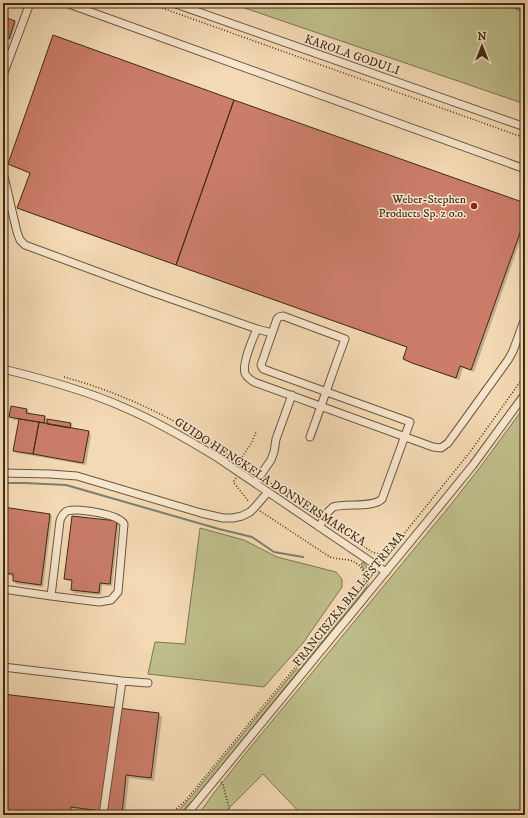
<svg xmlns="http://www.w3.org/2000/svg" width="528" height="818" viewBox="0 0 528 818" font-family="'IM FELL DW Pica',serif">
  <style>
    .green { fill: #bebe8b; stroke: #7f744f }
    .shadow { fill: #0003 }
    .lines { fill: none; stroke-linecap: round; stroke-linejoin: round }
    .stream { stroke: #778171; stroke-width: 2 }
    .building { fill: #cb7d6a; stroke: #402b13 }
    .minor-casing { stroke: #6d563b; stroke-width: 9 }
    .path { stroke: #402b13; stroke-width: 1.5; stroke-dasharray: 1 2; stroke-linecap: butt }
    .minor { stroke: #f7e6ce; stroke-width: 7 }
    .poi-dot { fill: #8f2418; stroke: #f7e6ce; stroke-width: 1.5 }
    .labels { text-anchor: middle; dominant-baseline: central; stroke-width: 3; stroke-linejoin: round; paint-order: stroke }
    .street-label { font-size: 12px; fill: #402b13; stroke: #f7e6ce }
    .poi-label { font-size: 12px; fill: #402b13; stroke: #f7e6ce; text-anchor: end }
  </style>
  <rect width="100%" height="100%" fill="#f3d9b4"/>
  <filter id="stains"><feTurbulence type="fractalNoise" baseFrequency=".005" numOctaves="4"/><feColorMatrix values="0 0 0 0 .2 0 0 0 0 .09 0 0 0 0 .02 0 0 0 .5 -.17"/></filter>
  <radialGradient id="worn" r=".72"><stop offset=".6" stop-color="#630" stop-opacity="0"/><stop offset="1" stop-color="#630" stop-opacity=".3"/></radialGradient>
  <path class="green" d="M 230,3 L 525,3 L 525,104 Z
    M 525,406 L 525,815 L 302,815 L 263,774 L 222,815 L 198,815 L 213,794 L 244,755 L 448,508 L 481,466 Z
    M 200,528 L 244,540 L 277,557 L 336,572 L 342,579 L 342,587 L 303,643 L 264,687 L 148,674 L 155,642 L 185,644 Z
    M 363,562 C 372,572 371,581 363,592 L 195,798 L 179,815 L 174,815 L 190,798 L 361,590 C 367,579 366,574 361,564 Z"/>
  <path class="shadow" d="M 8,19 L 15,22 L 16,23 L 11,40 L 3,37 L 3,34 Z
    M 9,163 L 525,204 L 525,227 L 474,372 L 463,368 L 459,380 L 407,361 L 404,359 L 408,348 L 21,210 L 18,208 L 31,174 L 11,166 Z
    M 27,410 L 30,413 L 30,415 L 45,417 L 48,420 L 71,424 L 73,427 L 72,429 L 89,432 L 91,435 L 86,465 L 17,453 L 14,450 L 20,421 L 14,420 L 10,417 Z
    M 3,508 L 50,514 L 52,517 L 43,587 L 16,584 L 14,581 L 14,576 L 3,575 Z
    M 117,522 L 119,524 L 112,586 L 102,585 L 101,595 L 74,593 L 72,590 L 73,582 L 68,581 L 65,579 Z
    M 3,695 L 158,714 L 162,717 L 154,781 L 129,778 L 125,815 L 112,815 L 74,810 L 73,815 L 3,815 Z"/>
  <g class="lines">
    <path class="stream" d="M 501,3 L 525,12
      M 3,483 L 25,483 L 66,485 L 219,529 L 252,537 L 274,552 L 303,557"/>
  </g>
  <path class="building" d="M 7,18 L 15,21 L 9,39 L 3,37 L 3,30 Z
    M 53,35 L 234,100 L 176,265 L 17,208 L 30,173 L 8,164 Z
    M 234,100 L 525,203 L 525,219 L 471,370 L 460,366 L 456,378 L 412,363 L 403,359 L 407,347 L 176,265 Z
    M 11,406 L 27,409 L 26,413 L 45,416 L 44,423 L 9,417 Z
    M 19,419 L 39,422 L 33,454 L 13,451 Z
    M 47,419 L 71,423 L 70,428 L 47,424 Z
    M 39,422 L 89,431 L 83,463 L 33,454 Z
    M 3,507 L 50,514 L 41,585 L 13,581 L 13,574 L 3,573 Z
    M 72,516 L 117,521 L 110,584 L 100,583 L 99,593 L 71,590 L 72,580 L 64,579 Z
    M 3,694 L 159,713 L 151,778 L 126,775 L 122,814 L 71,807 L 70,815 L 3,815 Z"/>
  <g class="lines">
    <defs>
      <path id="minor" d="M 66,3 L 525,169
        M 173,3 L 525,127
        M 3,75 L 30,3
        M 3,172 L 17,232 L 20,240 L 25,245 L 149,291 L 257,329 C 253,338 242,364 245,373 C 246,377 250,379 254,382 L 433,447 L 441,448 L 448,443 L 508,360 L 513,351 L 525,318
        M 257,329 L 272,333
        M 3,369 C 44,379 85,390 123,407 C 156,421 187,439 218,458 L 386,572
        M 310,437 C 322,404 333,371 345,339 L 283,316 L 279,317 L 277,319 L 261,365 L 263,369 L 410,422 L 382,499 C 373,508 346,503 333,507 L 328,512 L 319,527
        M 3,473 L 50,474 L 77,476 L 201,513 L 223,518 L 233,518 L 242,516 L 250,512 L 255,507 L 268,492
        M 255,483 L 271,460 L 274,452 L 276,439 L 292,395
        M 3,589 L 51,596 L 99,602 L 111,600 L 118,592 L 124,524 C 119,514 78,508 67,511 C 64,513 61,517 60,521 L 51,596
        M 3,667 L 122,681
        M 103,815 L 122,681 L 148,683
        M 186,815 L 434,513 L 473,465 L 525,394"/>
    </defs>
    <use href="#minor" class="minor-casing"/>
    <path class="path" d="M 148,3 L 525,138
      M 64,377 C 105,388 145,405 183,426 C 207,439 231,456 254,472
      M 239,462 L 252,442 L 256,432
      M 236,478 L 234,481 L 234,483 L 249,502
      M 266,480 L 317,515
      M 329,523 L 372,552 C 381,556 388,552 395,545 L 470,452 L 525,375
      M 221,782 L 223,785 L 231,815
      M 170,815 L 186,800 L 357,592 C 359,589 363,585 364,581 C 367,571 358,562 349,560 C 342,559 336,559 330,557 L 260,511"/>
    <use href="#minor" class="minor"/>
  </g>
  <circle class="poi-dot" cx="474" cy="206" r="4"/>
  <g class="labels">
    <g class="street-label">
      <text transform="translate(352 55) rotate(19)">KAROLA GODULI</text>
      <text transform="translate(270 482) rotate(33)">GUIDO HENCKELA DONNERSMARCKA</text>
      <text transform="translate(349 599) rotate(-51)">FRANCISZKA BALLESTREMA</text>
    </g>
    <g class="poi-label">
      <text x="466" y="199">Weber-Stephen<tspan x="466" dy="14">Products Sp. z o.o.</tspan></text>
    </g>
  </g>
  <rect width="528" height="818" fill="none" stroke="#f3d9b4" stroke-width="16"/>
  <rect x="4" y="4" width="520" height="810" fill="none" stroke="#402b13" stroke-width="2"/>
  <rect x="8" y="8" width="512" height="802" fill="none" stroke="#402b13"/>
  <g transform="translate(482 46)" stroke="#f7e6ce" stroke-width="3" paint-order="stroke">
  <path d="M0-3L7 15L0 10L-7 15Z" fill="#402b13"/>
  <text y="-6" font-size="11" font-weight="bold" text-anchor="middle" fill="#402b13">N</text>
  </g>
  <rect width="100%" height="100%" filter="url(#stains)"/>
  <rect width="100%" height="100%" fill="url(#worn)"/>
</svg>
